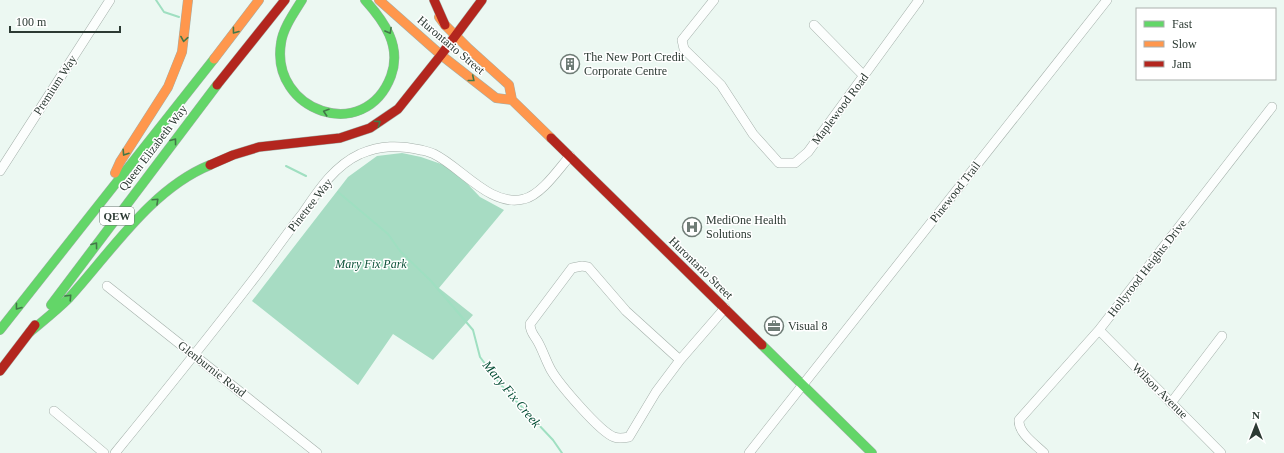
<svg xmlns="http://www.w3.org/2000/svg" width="1284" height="453" viewBox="0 0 1284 453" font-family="Georgia,serif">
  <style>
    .forest { fill: #a7dcc3 }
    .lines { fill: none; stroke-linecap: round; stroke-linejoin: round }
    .stream { stroke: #9fdfc1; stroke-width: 2 }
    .street-casing { stroke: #a3afa9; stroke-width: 10 }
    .fast-casing { stroke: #a3afa9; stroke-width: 10 }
    .slow-casing { stroke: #a3afa9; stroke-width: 10 }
    .jam-casing { stroke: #a3afa9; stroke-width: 10 }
    .street { stroke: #fcfefd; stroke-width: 9 }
    .fast { stroke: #63d668; stroke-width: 9 }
    .slow { stroke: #ff974d; stroke-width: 9 }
    .jam { stroke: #b3261e; stroke-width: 9 }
    .oneway { stroke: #427848 }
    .labels { text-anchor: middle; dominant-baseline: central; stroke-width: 3; stroke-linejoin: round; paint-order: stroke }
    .shield { fill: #fff; stroke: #6b7570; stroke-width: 1 }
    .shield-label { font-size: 11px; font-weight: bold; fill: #2c3a33 }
    .street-label { font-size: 12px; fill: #2c3a33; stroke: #fff }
    .poi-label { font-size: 12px; fill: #2c3a33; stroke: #fff; text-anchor: start }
    .park-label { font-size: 12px; font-style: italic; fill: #0d5239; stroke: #fff }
    .water-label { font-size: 13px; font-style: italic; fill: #054e35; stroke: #fff }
  </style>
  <rect width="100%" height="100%" fill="#ecf8f2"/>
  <path class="forest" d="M 402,153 L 421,157 L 444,165 L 462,178 L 480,197 L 504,210 L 439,288 L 473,315 L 433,360 L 393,334 L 358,385 L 252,301 L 348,177 L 377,156 Z"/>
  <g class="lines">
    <path class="stream" d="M 156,0 L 164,12 L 179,17
      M 286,166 L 306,176
      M 338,192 L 388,234 L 400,251 L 431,281 L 473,330 L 480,357 L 501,385 L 553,440 L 562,453"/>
    <defs>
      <path id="street" d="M 714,0 L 682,40 L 684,49 L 721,85 L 753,134 L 779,163 L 795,163 L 808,152 L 919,0
        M 814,25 L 864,76
        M 0,171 L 110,0
        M 107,286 L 317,453
        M 1099,330 L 1221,453
        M 680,360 L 626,311 L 588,267 L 582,266 L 572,268 L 530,324 C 530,332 534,335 538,342 C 543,351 546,361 551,370 C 559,384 600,432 614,437 C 619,439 624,438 629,437 L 656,392 L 680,360 L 725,308
        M 1171,403 L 1222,336
        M 54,411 L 104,453
        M 115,453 C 164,393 212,333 259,272 C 274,252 288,232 303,213 C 318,191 334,166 360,154 C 381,145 399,145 421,150 C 425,151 430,152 434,154 C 461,167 491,208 524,199 C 541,195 558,170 570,156
        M 749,453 L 1107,0
        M 1044,453 C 1035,444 1018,433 1019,420 L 1099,330 L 1272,107"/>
      <path id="fast" d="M 302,0 C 294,13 283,28 281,43 C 270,111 365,145 391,76 C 402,46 384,21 365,0
        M 51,305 L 217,85
        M 0,330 L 214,59
        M 30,332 C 43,321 57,310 69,298 C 111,252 151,189 210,165
        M 762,345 L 872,453"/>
      <path id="slow" d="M 379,0 L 441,55 L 496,98 L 512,100
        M 439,17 L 445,25 L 468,48 L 509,85 L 512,100 L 551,138
        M 214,59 L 259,0
        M 115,173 L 120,162 L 168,87 L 182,52 L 188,0"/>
      <path id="jam" d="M 434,0 L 445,25
        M 441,55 L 482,0
        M 217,85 L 285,0
        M 551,138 L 762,345
        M 210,165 L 233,155 L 259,147 L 340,138 L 370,128 L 398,109 L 441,55
        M 0,371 L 35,325"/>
    </defs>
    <use href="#street" class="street-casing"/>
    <use href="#fast" class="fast-casing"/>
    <use href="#slow" class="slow-casing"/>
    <use href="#jam" class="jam-casing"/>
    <use href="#street" class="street"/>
    <use href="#fast" class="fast"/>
    <use href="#slow" class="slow"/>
    <use href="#jam" class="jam"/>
  </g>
  <defs><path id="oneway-chevron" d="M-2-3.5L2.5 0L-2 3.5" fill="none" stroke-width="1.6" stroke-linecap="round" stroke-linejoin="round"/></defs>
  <g class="oneway">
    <use href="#oneway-chevron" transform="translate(235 31) rotate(127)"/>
    <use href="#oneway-chevron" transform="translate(389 31) rotate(61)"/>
    <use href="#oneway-chevron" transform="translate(184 39) rotate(99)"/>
    <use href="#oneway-chevron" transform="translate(472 79) rotate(39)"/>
    <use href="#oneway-chevron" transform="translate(326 112) rotate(-162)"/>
    <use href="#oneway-chevron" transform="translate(378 123) rotate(-34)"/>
    <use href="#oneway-chevron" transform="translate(174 141) rotate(-53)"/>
    <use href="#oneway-chevron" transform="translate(125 153) rotate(123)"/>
    <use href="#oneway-chevron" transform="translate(156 201) rotate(-43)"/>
    <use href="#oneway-chevron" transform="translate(95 245) rotate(-53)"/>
    <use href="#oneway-chevron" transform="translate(69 297) rotate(-47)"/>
    <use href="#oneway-chevron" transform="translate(18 307) rotate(128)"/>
  </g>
  <defs>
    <symbol id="building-ring" viewBox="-11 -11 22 22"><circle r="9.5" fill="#fff" stroke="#6f7c76" stroke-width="1.5"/><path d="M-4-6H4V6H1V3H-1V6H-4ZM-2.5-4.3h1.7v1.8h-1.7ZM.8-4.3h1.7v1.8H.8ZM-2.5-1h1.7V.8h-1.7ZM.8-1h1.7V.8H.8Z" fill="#6f7c76"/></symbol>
    <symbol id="hospital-ring" viewBox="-11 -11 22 22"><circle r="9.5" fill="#fff" stroke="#6f7c76" stroke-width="1.5"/><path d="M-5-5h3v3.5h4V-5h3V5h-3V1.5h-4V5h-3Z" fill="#6f7c76"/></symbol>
    <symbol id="office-ring" viewBox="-11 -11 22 22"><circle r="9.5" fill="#fff" stroke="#6f7c76" stroke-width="1.5"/><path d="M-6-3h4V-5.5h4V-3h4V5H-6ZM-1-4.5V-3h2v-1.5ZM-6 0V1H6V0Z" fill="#6f7c76"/></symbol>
  </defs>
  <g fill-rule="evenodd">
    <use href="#building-ring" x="559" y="53" width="22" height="22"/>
    <use href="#hospital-ring" x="681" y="216" width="22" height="22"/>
    <use href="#office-ring" x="763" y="315" width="22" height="22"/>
  </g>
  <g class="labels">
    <rect class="shield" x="100" y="207" width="34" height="18" rx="3"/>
    <g class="shield-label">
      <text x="117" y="216">QEW</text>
    </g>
    <g class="street-label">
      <text transform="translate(451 45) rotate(40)">Hurontario Street</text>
      <text transform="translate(55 85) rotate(-57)">Premium Way</text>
      <text transform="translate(840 109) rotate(-53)">Maplewood Road</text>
      <text transform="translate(153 148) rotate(-53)">Queen Elizabeth Way</text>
      <text transform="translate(955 192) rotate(-52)">Pinewood Trail</text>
      <text transform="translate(310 205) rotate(-52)">Pinetree Way</text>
      <text transform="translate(701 268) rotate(44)">Hurontario Street</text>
      <text transform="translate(1147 268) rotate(-52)">Hollyrood Heights Drive</text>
      <text transform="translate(212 369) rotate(38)">Glenburnie Road</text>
      <text transform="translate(1160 391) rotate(45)">Wilson Avenue</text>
    </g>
    <g class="poi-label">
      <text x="584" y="57">The New Port Credit<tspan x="584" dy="14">Corporate Centre</tspan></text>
      <text x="706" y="220">MediOne Health<tspan x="706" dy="14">Solutions</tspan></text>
      <text x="788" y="326">Visual 8</text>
    </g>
    <g class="park-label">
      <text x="371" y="264">Mary Fix Park</text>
    </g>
    <g class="water-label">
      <text transform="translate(512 394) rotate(50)">Mary Fix Creek</text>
    </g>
  </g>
  <rect x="1136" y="8" width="140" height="72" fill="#ffffff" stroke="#abb0ad"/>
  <rect x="1144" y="21" width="20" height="6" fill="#63d668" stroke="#abb0ad"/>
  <text x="1172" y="28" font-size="12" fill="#2c3a33">Fast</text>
  <rect x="1144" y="41" width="20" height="6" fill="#ff974d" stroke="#abb0ad"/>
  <text x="1172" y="48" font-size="12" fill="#2c3a33">Slow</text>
  <rect x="1144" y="61" width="20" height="6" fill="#b3261e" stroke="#abb0ad"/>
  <text x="1172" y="68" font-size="12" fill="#2c3a33">Jam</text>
  <g transform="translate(1256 425)" stroke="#ffffff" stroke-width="3" paint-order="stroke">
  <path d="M0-3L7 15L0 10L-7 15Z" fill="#2c3a33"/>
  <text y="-6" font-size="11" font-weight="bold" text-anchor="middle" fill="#2c3a33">N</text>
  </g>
  <path d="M10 26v6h110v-6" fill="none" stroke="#2c3a33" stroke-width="2"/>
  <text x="16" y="26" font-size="12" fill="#2c3a33" stroke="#ffffff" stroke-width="3" paint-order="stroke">100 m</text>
</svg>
